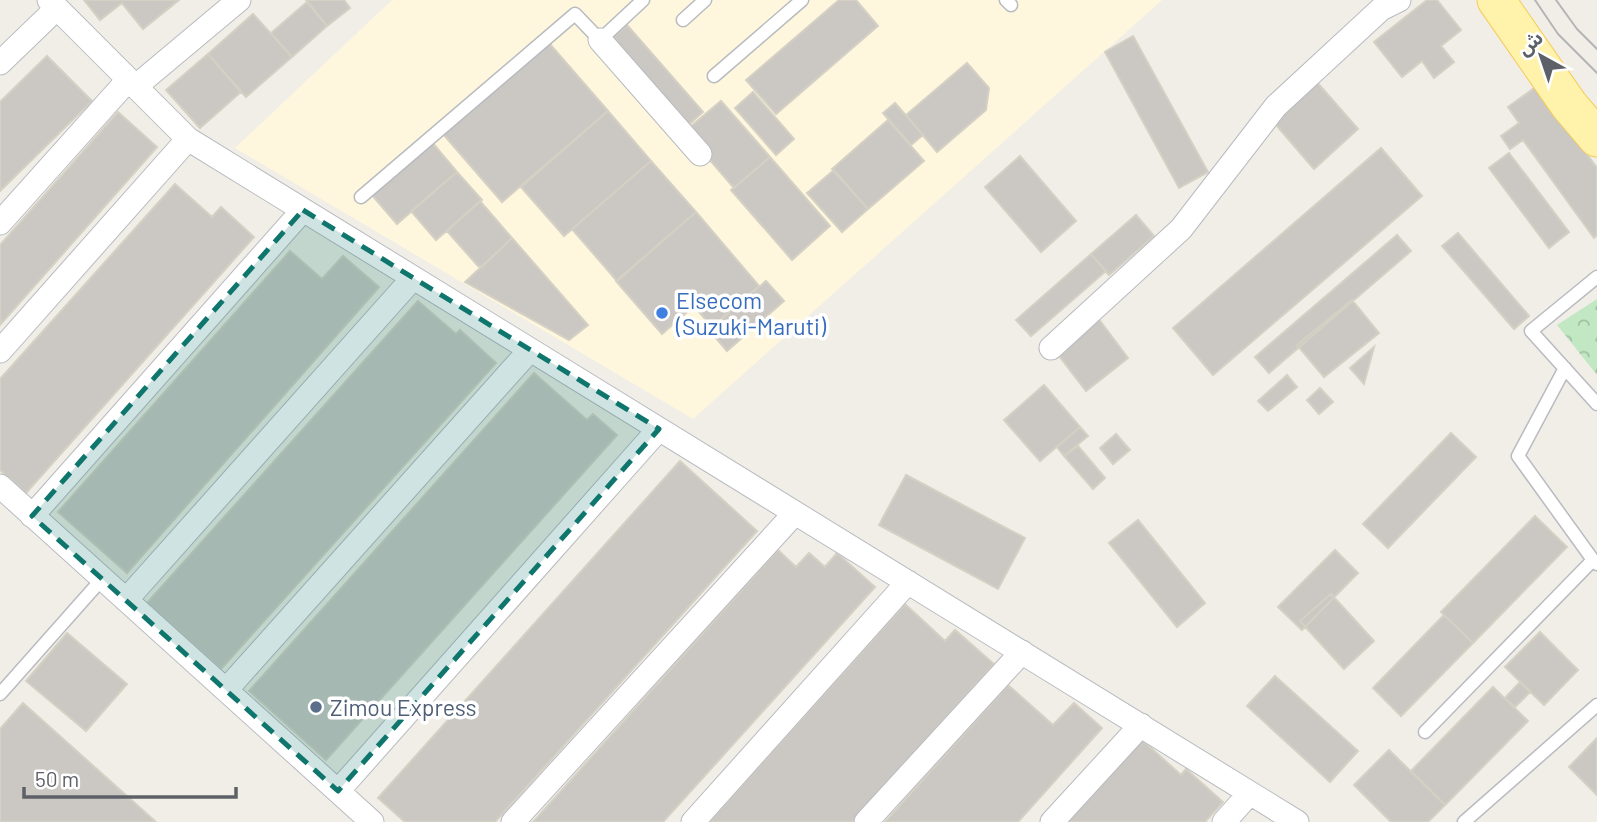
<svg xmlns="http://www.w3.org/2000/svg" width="1597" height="822" viewBox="0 0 1597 822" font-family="Barlow,'Noto Sans Arabic',sans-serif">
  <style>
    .commercial { fill: #fef7dd }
    .park { fill: url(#park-crowns) }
    .building { fill: #cbc8c3; stroke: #d5d0c4; stroke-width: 2 }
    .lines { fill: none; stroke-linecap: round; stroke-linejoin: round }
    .lane-casing { stroke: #b8bbc0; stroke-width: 15 }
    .street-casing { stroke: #b8bbc0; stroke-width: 25 }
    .primary-casing { stroke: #f4cc5b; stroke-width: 39 }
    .lane { stroke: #fff; stroke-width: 12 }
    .street { stroke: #fff; stroke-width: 23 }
    .primary { stroke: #fff3ac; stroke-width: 37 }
    .tram { stroke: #b5b5b7; stroke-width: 2 }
    .marked { fill: #0f766e; fill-opacity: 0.2; stroke: #0f766e; stroke-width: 5; stroke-dasharray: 14 9; stroke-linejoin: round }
    .shop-dot { fill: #3f7fe0; stroke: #fff; stroke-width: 2.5 }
    .service-dot { fill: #5c6f8a; stroke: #fff; stroke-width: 2.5 }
    .labels { text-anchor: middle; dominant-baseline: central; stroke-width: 7; stroke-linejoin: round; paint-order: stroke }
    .shop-label { font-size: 23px; fill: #366cbe; stroke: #fff; text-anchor: start }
    .service-label { font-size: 23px; fill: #4e5e75; stroke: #fff; text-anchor: start }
  </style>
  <defs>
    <pattern id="park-crowns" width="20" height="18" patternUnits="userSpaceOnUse" patternTransform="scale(1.75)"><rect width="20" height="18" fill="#c2e8c3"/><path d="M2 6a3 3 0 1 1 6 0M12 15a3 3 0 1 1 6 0" fill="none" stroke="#a1bfa2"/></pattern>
  </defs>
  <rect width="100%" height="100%" fill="#f0eee6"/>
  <path class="commercial" d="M 392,0 L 1162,0 L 693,419 L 235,148 Z"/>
  <path class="park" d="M 1597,299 L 1597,375 L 1557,325 Z"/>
  <path class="building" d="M 84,0 L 179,0 L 143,29 L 122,3 L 100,20 Z
    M 306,0 L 344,0 L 350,8 L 327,26 Z
    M 839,0 L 856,0 L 878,26 L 776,114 L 746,80 Z
    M 1427,0 L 1437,0 L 1461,30 L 1441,46 L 1454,62 L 1434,78 L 1422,61 L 1402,77 L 1374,42 Z
    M 307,2 L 327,26 L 292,57 L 271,33 Z
    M 253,14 L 292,57 L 246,97 L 208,54 Z
    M 627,25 L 703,112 L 684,129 L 608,42 Z
    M 1133,36 L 1208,172 L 1179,188 L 1105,52 Z
    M 549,43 L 608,111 L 502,202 L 443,134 Z
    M 208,54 L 241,92 L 200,128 L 166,90 Z
    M 47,56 L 92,101 L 0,191 L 0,102 Z
    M 967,63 L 989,88 L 986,110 L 937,152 L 906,115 Z
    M 1315,80 L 1358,129 L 1314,169 L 1270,118 Z
    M 1537,86 L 1597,168 L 1597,235 L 1594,238 L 1523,140 L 1510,149 L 1501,136 L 1519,123 L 1508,107 Z
    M 753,92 L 794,139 L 776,155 L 735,108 Z
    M 721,101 L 770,157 L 734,188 L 685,131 Z
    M 895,103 L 923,135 L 911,145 L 883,113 Z
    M 608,111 L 651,161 L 564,236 L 521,187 Z
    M 118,112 L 157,147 L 0,325 L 0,245 Z
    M 888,120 L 924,161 L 868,209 L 832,169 Z
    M 431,141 L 457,172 L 397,224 L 371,194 Z
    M 1381,148 L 1422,196 L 1213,375 L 1173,328 Z
    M 1509,153 L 1569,232 L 1549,248 L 1489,168 Z
    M 1020,156 L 1076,221 L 1041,252 L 985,187 Z
    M 770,157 L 830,226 L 792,260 L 731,190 Z
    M 651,161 L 696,212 L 617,281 L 572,229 Z
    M 834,170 L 868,209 L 842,232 L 807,193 Z
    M 457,172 L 482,200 L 436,240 L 411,211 Z
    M 175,184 L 212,217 L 221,207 L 254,237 L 26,493 L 0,470 L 0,379 Z
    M 480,201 L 512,238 L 482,267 L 478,266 L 447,231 Z
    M 696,212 L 759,286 L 712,327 L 694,306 L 662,334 L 616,281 Z
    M 1136,215 L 1154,236 L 1109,275 L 1091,254 Z
    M 1458,233 L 1529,316 L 1514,329 L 1442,246 Z
    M 1397,235 L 1411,251 L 1269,373 L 1255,357 Z
    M 512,238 L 588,325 L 569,340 L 465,282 Z
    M 290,251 L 322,279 L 343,256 L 379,287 L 127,573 L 58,512 Z
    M 1091,254 L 1106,271 L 1031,336 L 1016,320 Z
    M 766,281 L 784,301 L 727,351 L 709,330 Z
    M 1352,300 L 1379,333 L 1324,377 L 1297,345 Z
    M 418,301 L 456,334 L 460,330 L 496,363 L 221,669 L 147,603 Z
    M 1098,318 L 1128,358 L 1086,391 L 1056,352 Z
    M 1374,347 L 1364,384 L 1350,368 Z
    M 534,373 L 587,420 L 593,414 L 617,435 L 326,760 L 249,691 Z
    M 1287,375 L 1297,387 L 1268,411 L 1258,401 Z
    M 1044,385 L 1080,427 L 1040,461 L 1004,420 Z
    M 1320,388 L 1333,402 L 1319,414 L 1307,400 Z
    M 1080,427 L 1088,436 L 1064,456 L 1057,447 Z
    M 1451,433 L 1476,457 L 1388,548 L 1363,524 Z
    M 1116,434 L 1130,450 L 1113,464 L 1100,448 Z
    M 1078,446 L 1105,478 L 1093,489 L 1064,456 Z
    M 680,461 L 757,531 L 495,822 L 405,822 L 378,798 Z
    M 906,475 L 1025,538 L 998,589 L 879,525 Z
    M 1535,516 L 1567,547 L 1473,643 L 1441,612 Z
    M 1138,520 L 1205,603 L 1177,627 L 1109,543 Z
    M 778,550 L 796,567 L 809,553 L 825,567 L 837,553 L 875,587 L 663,822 L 533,822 Z
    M 1335,550 L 1358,573 L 1302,630 L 1278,607 Z
    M 1331,594 L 1374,641 L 1344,669 L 1300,621 Z
    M 905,604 L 945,641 L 955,630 L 994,664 L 852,822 L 709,822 Z
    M 1444,615 L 1473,643 L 1401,716 L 1373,688 Z
    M 1540,632 L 1578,670 L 1544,705 L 1505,667 Z
    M 67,633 L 127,684 L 86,731 L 26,681 Z
    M 1275,676 L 1358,751 L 1330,782 L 1247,706 Z
    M 1520,682 L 1530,692 L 1515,707 L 1505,698 Z
    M 1008,685 L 1053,725 L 1074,703 L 1102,728 L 1018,822 L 885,822 Z
    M 1493,687 L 1528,721 L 1445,805 L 1411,771 Z
    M 23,703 L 156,822 L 0,822 L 0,729 Z
    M 1597,738 L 1597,795 L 1569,767 Z
    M 1141,739 L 1181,775 L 1186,769 L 1223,802 L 1205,822 L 1066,822 Z
    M 1389,750 L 1445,805 L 1428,822 L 1391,822 L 1354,785 Z"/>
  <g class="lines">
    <defs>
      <path id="lane" d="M 1006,0 L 1011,5
        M 683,20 L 705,0
        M 714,76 L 802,0
        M 361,197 L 575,14 L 600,40 L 643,0
        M 1597,277 L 1531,331 L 1597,404
        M 1565,368 L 1518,456 L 1593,560
        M 0,694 L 102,579
        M 1425,732 L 1593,560 L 1597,564
        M 1464,822 L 1597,705"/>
      <path id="street" d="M 49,0 L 188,139 L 1297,822
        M 600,40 L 700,154
        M 0,63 L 56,9
        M 135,87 L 239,0
        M 0,223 L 128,80
        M 1051,348 L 1181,229 L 1276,106 L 1381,9 L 1399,0
        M 0,351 L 188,139
        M 0,486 L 372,822
        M 32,516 L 303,210
        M 126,600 L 413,278
        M 226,690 L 530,350
        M 338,791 L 659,429
        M 513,822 L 795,513
        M 693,822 L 908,582
        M 866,822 L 1022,652
        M 1052,822 L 1141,725
        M 1224,822 L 1249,794"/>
      <path id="primary" d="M 1496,0 L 1569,105 L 1597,138"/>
    </defs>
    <use href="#lane" class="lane-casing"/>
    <use href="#street" class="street-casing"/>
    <use href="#primary" class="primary-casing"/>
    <use href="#lane" class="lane"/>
    <use href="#street" class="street"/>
    <use href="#primary" class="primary"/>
    <path class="tram" d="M 1535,0 L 1558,34 L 1597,73
      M 1556,0 L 1577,29 L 1597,49"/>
  </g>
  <path class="marked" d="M 303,210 L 659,429 L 338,791 L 32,516 Z"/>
  <circle class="shop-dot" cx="662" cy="313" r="7"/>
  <circle class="service-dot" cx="316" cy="707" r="7"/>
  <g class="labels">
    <g class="shop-label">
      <text x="676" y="300">Elsecom<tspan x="676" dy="26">(Suzuki-Maruti)</tspan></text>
    </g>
    <g class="service-label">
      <text x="330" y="707">Zimou Express</text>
    </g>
  </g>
  <g transform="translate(1541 56) rotate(320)" stroke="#ffffff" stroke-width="5" paint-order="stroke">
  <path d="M0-5L12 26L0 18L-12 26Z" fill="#5d6167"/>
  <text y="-10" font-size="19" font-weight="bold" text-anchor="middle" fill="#5d6167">ش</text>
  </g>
  <path d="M24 787v10h212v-10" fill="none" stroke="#5d6167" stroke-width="3.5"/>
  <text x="35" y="787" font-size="21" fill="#5d6167" stroke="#ffffff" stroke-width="5" paint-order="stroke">50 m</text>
</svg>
